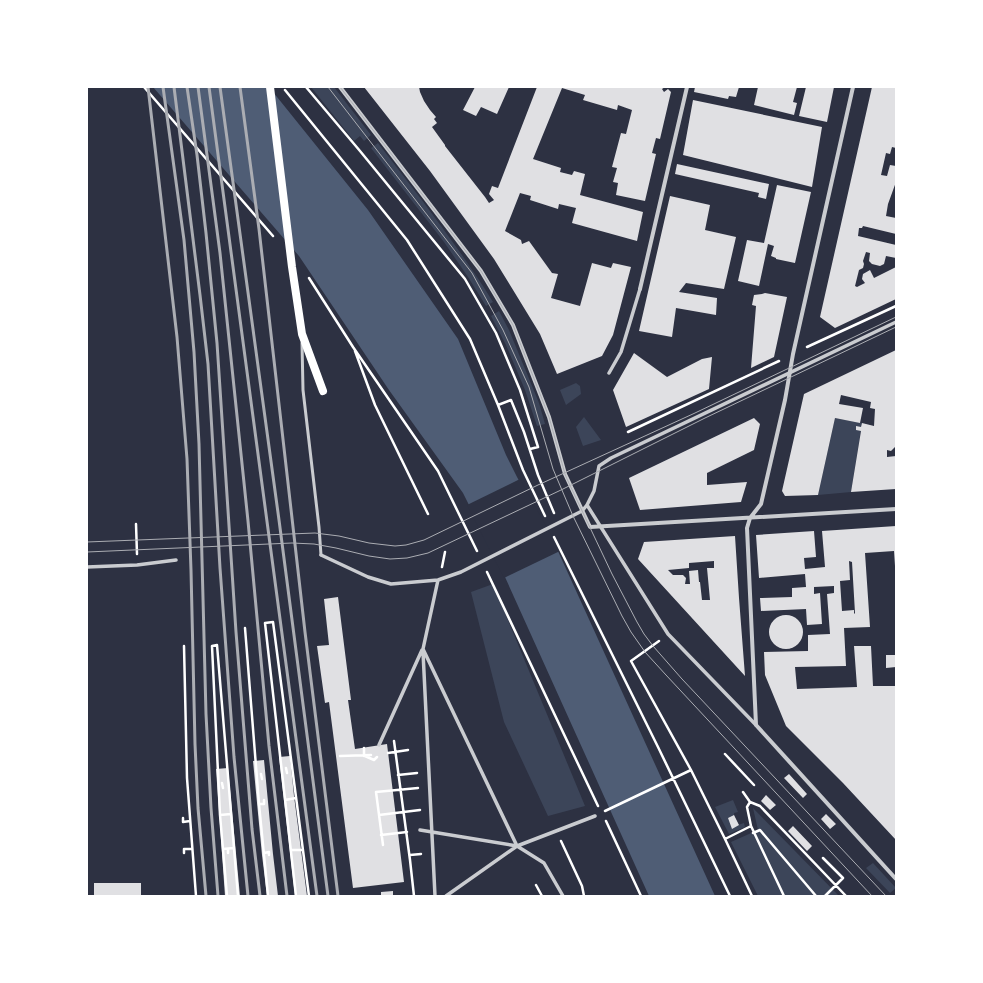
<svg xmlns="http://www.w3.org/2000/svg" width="983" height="983" viewBox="0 0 983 983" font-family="Barlow,sans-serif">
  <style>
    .green { fill: #3c4559 }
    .water { fill: #4f5d75 }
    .pier { fill: #2d3142 }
    .building { fill: #e0e0e3; fill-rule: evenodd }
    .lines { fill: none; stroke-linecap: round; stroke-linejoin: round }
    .path { stroke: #fff; stroke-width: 2.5 }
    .service { stroke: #caccd0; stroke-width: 3 }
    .pedestrian { stroke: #caccd0; stroke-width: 3.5 }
    .minor { stroke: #caccd0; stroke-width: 4 }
    .secondary { stroke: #fff; stroke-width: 8 }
    .tram { stroke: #abadb3; stroke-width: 1 }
    .rail { stroke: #abadb3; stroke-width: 3 }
  </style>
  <rect width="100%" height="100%" fill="#2d3142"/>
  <path class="green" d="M 311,87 L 334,87 L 371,135 L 364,141 L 360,136 L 354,141 Z
    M 378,143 C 418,195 459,247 493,302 L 486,306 L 468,277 L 444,242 L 371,148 Z
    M 499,311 L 509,330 L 539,403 L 545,424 L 537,426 L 525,390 L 506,345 L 491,316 Z
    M 576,383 L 580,386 L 581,394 L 566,405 L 560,390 Z
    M 584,417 L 601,440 L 583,446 L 576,427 Z
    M 835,418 L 862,423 L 851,492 L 818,495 Z
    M 493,584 L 585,806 L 548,816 L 504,722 L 471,592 Z
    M 733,800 L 738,812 L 734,813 L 734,815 L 738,825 L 744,823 L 745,827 L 729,834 L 715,807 Z
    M 753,808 L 839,896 L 758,896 L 731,842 L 758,830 Z
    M 873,863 L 896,888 L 890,893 L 866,868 Z"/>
  <path class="water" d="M 153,87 L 269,87 L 368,210 L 458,339 L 506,455 L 517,477 L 557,549 L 715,896 L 649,896 L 505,577 L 463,493 L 389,390 L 299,256 Z"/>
  <path class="pier" d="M 520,479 L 560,551 L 504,578 L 467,505 Z"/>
  <path class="building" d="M 364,87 L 419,87 L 420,92 L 424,101 L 430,110 L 436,117 L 434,119 L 437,123 L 432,127 L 445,145 L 445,146 L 485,197 L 489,203 L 494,200 L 489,194 L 492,186 L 498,188 L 537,87 L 665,87 L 662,89 L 664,92 L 668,89 L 671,92 L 660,139 L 656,138 L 652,153 L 656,154 L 645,201 L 616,195 L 618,183 L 613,182 L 617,168 L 612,167 L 621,133 L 626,134 L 632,110 L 618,105 L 617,110 L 583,100 L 585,95 L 562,88 L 533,159 L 561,168 L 560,172 L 572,175 L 574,171 L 585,174 L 580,195 L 643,212 L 637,241 L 572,223 L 576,208 L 559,204 L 558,209 L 530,200 L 531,196 L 520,193 L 505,231 L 521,240 L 522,244 L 529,241 L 552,273 L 558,274 L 551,298 L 580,306 L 592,263 L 611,268 L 613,263 L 631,267 L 613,335 L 602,356 L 557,374 L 540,334 L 494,259 L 430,171 Z
    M 475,87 L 509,87 L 497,114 L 481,107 L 476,116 L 463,110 Z
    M 695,87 L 739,87 L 736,97 L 729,96 L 728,99 L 694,92 Z
    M 758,87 L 797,87 L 793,102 L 797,103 L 794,115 L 754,105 Z
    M 806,87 L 834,87 L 827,122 L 799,116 Z
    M 872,87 L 896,87 L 896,148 L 892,147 L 890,154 L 886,153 L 881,175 L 887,176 L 890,165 L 896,166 L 896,182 L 888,204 L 886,216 L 896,218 L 896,234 L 863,226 L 862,228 L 859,228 L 858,236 L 896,245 L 896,258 L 886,256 L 884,264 L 880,266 L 872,264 L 869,261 L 870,253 L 866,252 L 863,261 L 864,264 L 863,268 L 859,270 L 855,286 L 857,287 L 865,283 L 862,279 L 863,274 L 870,270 L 874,278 L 896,267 L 896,299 L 835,328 L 820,317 Z
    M 693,100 L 822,127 L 812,187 L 683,155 Z
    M 677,164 L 769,184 L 766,199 L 758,197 L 759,193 L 675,174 Z
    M 777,185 L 811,192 L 795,263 L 776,259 L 776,258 L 771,256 L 774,246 L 768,244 L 759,286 L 738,281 L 747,240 L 764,243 Z
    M 670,196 L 710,205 L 705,230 L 736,237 L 724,289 L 686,283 L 679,292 L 717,298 L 716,315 L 676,308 L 672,337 L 639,331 Z
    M 765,293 L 787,297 L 774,357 L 751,368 L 756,306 L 752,305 L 754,295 L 762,294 Z
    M 896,350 L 896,436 L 895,447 L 891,451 L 887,450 L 887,457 L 896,456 L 896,489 L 851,492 L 861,431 L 856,430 L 856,426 L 861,427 L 862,423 L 874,426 L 875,409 L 870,408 L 871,402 L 841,395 L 839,404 L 863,408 L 860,423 L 835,418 L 818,495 L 785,496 L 782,491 L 804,394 Z
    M 634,353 L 667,377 L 702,359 L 712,357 L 709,389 L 626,427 L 613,390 Z
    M 754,418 L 760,424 L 754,450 L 707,473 L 707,485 L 747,482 L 741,502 L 640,510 L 629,478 Z
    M 896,526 L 896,566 L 895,566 L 894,551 L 865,553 L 870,627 L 844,628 L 846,666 L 795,667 L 797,689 L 857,687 L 854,646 L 871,646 L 873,686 L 896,686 L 896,840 L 843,783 L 786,726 L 765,675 L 764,652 L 808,651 L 808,635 L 830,634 L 827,594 L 834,593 L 834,586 L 814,587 L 814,594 L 820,593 L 822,624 L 807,625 L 806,609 L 761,611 L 760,598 L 792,597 L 792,588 L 806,587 L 805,574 L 759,578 L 756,535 L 814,531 L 816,557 L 804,558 L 805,569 L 825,567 L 822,531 ZM 849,561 L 852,562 L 855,613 L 854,614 L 854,610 L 842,611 L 840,581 L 850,580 Z
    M 735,536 L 739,598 L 745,676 L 638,559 L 644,542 ZM 714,561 L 714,568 L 707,568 L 710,600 L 702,600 L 700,582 L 699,582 L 698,570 L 689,571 L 690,584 L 685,584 L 686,578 L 683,575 L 673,575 L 668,570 L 689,568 L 689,563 Z
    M 338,597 L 351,700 L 348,700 L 355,749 L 387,744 L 404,882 L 353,888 L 329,702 L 325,703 L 317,646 L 329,645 L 324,599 Z
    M769 632a17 17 0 1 1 34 0a17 17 0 1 1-34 0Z
    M 886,655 L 896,655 L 896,667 L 886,668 Z
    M 290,756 L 294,796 L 307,896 L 295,896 L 279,757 Z
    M 264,760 L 273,854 L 278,896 L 267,896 L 262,855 L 253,761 Z
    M 228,768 L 232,811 L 240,896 L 225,896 L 216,769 Z
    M 789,774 L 807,794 L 803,798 L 784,778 Z
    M 766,795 L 776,805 L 770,810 L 761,801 Z
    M 826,814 L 836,824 L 830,829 L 821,819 Z
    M 734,815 L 739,825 L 732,829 L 728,818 Z
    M 793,826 L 812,846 L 807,851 L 788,831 Z
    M 94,883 L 141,883 L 141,896 L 94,896 Z
    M 393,891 L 393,896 L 381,896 L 381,892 Z"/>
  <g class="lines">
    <path class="path" d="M 144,87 L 273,236
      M 306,87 L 360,151 L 465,279 L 496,333 L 520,390 L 538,447 L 530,449
      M 285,90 L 407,240 L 470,339 L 498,405 L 523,470 L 545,516
      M 309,278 L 353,347 L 438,471 L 477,551
      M 807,347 L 896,306
      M 355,351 L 375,405 L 428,514
      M 498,405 L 511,400 L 524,432 L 538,475 L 554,513
      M 628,432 L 779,361
      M 136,524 L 137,554
      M 554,537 L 658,747 L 730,896
      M 442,567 L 445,552
      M 487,572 L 598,806
      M 245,628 L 259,804 L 268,896
      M 659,641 L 631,661 L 691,770 L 725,839 L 752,896
      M 184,646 L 187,778 L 196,896
      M 394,741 L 410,860 L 414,896
      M 364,748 L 364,756
      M 388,753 L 408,750
      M 725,754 L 754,785
      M 340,756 L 371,755
      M 365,756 L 374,760 L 377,757
      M 286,768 L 287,773
      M 261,774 L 262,779
      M 398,775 L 417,773
      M 222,783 L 223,788
      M 743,792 L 750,802 L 760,806 L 846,896
      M 285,800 L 296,798
      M 259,804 L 264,804 L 264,800
      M 605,811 L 691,770
      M 220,815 L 231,814
      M 379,815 L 420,810
      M 183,818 L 183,822 L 190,821
      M 606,821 L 641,896
      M 751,826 L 784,896
      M 753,833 L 760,830 L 816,896
      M 381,835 L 407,832
      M 725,839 L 751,826 L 747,807 L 750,802
      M 561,841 L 582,886 L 584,896
      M 383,845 L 376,792 L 418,788
      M 223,849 L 234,848
      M 228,849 L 228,853
      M 291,850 L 303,850
      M 184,853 L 184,849 L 192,849
      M 264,853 L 269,852 L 269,855
      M 410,855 L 421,854
      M 823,858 L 843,878 L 825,896
      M 536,885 L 542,896
      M 227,896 L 220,815 L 212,646 L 217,645 L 238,896
      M 296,896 L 265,623 L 273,622 L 309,896"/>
    <path class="service" d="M 302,343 L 303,390 L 319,527 L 321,555"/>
    <path class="pedestrian" d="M 609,373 L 621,352 L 640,289
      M 587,505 L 668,634 L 756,725
      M 321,555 L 368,577 L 391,584 L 438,580 L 461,572 L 582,511 L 587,505 L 594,491 L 599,466 L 611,458 L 896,322
      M 87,567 L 137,565 L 176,560
      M 438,580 L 423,649 L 517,846
      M 423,652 L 435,896
      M 379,745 L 422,650
      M 420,830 L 517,846 L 544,863 L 563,896
      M 446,896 L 517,846 L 595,816"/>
    <path class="minor" d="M 340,87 L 481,271 L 513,325 L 549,417 L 565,474 L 590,527 L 896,509
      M 853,87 L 793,354 L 785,400 L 761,504 L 750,518 L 747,528 L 756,725 L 896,879
      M 640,289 L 687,87"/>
    <path class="secondary" d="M 270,87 L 292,267 L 302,334 L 323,391"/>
    <path class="tram" d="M 328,87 L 472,273 L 503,330 L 529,387 L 553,469 L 573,516 L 622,616 L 631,632 L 645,652 L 666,675 L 872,896
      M 340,87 L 481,271 L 513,325 L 549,417 L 565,474 L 567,479 L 612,574 L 637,622 L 644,634 L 653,646 L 682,679 L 886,896
      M 87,542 L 315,533 L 339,536 L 369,543 L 395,546 L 406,545 L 424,540 L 538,485 L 695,413 L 896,317
      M 87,552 L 292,543 L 314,544 L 336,548 L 369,556 L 390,559 L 407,558 L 428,553 L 561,490 L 705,418 L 896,327"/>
    <path class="rail" d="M 148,87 L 177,337 L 187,459 L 191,570 L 195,744 L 198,808 L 206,896
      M 163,87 L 184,240 L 194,352 L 199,444 L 206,714 L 211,808 L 218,896
      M 174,87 L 200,295 L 208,364 L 220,568 L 234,757 L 248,896
      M 187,87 L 197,155 L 206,233 L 217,343 L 236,632 L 252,829 L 260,896
      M 198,87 L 220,253 L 248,521 L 269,746 L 287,896
      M 209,87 L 317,896
      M 220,87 L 279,520 L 328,896
      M 240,87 L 259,229 L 305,632 L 338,896"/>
  </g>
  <rect width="983" height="983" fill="none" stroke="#ffffff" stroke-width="176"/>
</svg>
